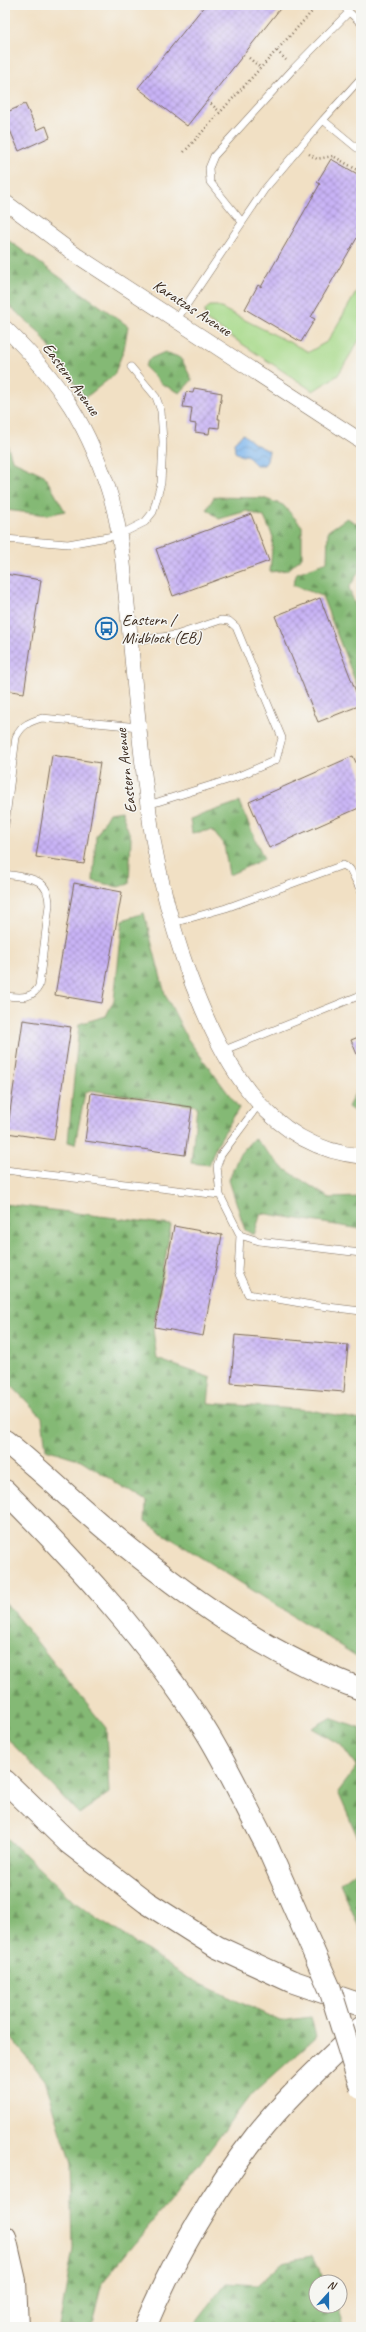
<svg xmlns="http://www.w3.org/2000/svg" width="366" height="2332" viewBox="0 0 366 2332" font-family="Caveat,sans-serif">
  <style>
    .green { fill: #a6d988; stroke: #708253 }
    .forest { fill: url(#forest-firs); stroke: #607249 }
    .water { fill: url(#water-waves); stroke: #5c7086 }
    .building { fill: url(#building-cross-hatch) }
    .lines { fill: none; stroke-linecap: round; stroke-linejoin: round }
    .service-casing { stroke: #7b6a58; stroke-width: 8 }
    .minor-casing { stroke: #7b6a58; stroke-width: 16 }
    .motorway-casing { stroke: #7b6a58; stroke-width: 24 }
    .path { stroke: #7b6a58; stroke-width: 2.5; stroke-dasharray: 1 3; stroke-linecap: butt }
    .service { stroke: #fff; stroke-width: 7 }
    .minor { stroke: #fff; stroke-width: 15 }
    .motorway { stroke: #fff; stroke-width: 22 }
    .motorway-bridge-casing { stroke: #7b6a58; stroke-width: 24; stroke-linecap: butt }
    .motorway-bridge { stroke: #fff; stroke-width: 22 }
    .labels { text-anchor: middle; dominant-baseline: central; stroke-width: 3; stroke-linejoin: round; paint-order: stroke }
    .street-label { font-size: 16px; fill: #3b2a1e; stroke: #f6f6f2 }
    .poi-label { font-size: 16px; fill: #3b2a1e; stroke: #f6f6f2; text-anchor: start }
  </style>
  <defs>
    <pattern id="forest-firs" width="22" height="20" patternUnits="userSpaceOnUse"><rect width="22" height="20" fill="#84b974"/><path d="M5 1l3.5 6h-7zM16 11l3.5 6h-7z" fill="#6d975f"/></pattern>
    <pattern id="water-waves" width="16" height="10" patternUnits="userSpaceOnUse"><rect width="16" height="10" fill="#7db5ed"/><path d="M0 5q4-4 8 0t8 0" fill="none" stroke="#6893bf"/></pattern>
    <pattern id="building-cross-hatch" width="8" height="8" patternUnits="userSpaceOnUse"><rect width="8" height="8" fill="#c8b3f6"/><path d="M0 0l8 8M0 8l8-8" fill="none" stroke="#a492c7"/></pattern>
  </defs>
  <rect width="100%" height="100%" fill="#f6f6f2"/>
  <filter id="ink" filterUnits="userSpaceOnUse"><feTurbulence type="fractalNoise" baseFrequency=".025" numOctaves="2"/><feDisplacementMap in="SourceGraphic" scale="8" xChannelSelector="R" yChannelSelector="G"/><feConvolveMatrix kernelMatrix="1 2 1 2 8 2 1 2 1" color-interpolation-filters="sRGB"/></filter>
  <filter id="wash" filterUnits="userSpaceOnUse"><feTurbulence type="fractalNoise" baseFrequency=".012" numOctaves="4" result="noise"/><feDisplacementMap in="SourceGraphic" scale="16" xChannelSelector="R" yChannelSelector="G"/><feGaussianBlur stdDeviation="0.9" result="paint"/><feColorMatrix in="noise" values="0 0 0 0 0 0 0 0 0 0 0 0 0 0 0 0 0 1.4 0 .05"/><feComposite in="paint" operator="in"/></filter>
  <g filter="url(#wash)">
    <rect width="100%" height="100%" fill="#f1e0c4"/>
    <path class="green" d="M 361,284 L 361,337 L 338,375 L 313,391 L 206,320 L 205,310 L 210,306 L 217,306 L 309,352 L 328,341 Z"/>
    <path class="forest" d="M 5,238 L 128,326 L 124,349 L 114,375 L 85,398 L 39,332 L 5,302 Z
      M 165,352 L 181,358 L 192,380 L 180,393 L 162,384 L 145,367 L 149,359 Z
      M 5,437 L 12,460 L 44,475 L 65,511 L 48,515 L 5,510 Z
      M 214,497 L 263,498 L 283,505 L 302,526 L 302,557 L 288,570 L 270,572 L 273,537 L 264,517 L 247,511 L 219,519 L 207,509 Z
      M 347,518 L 361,526 L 361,568 L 349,588 L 361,622 L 361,696 L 322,596 L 293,585 L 297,573 L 327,562 L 328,531 Z
      M 239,802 L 264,859 L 229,875 L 224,845 L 212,830 L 192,833 L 190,819 Z
      M 121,811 L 131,838 L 129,884 L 118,887 L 93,881 L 96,836 L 109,813 Z
      M 144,913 L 165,994 L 187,1038 L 239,1108 L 216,1146 L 209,1165 L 191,1163 L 197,1106 L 90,1090 L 85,1093 L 75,1144 L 68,1142 L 79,1024 L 106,1016 L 114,1000 L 123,920 Z
      M 358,1087 L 361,1090 L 361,1111 L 358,1114 L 348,1107 Z
      M 254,1138 L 282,1167 L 329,1198 L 361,1197 L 361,1229 L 261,1213 L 254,1235 L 245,1230 L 229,1180 L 239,1155 Z
      M 5,1204 L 171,1225 L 153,1330 L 157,1359 L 211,1378 L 208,1403 L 310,1410 L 361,1420 L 361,1659 L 145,1522 L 146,1502 L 81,1460 L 46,1449 L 42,1417 L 5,1379 Z
      M 5,1602 L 106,1728 L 109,1793 L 79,1814 L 5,1736 Z
      M 330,1718 L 361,1729 L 361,1845 L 338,1792 L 357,1767 L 341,1745 L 312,1728 Z
      M 5,1836 L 74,1902 L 186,1977 L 280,2021 L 311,2017 L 316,2037 L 249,2097 L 194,2171 L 102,2283 L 91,2327 L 59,2327 L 73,2249 L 71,2164 L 45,2080 L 5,2030 Z
      M 361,1867 L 361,1932 L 340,1883 Z
      M 311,2256 L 327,2282 L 316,2282 L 316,2306 L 338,2306 L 345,2327 L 192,2327 L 226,2283 L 257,2285 L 283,2262 Z"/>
    <path class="water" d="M 243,434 L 255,444 L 269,451 L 267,461 L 264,465 L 256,465 L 246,455 L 242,456 L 235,452 L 234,442 Z"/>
    <g id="blocks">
      <path class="building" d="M 205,5 L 283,5 L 187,126 L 138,88 Z
        M 25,104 L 37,130 L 46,126 L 50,137 L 19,151 L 5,119 L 5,113 Z
        M 331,159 L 361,176 L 361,231 L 311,317 L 315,319 L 301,342 L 245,309 L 258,285 L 261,287 L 320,184 L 317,182 Z
        M 194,388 L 222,393 L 218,419 L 220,419 L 219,428 L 210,427 L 209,434 L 195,432 L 196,424 L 190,423 L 192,408 L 183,407 L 186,392 L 193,393 Z
        M 251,514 L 269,561 L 173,596 L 156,549 Z
        M 5,574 L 41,580 L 24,693 L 5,690 Z
        M 320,598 L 361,705 L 318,722 L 275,616 Z
        M 52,755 L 100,763 L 84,864 L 36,857 Z
        M 353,756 L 361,773 L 361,807 L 269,848 L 249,802 Z
        M 74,883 L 122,892 L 102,1003 L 55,995 Z
        M 23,1020 L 71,1027 L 54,1140 L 7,1133 Z
        M 361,1036 L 361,1064 L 351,1040 Z
        M 91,1093 L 192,1107 L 185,1155 L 85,1141 Z
        M 174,1226 L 222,1235 L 203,1336 L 155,1327 Z
        M 235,1335 L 348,1345 L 344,1392 L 231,1383 Z"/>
    </g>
  </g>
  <g filter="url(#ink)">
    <use href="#blocks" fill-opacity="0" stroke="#7b6a58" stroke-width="1"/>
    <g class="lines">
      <defs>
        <path id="service" d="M 342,5 L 349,12
          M 323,120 L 357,148
          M 242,222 L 210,182 L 209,168 L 214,156 L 294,68 L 349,12 L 361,23
          M 177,319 L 264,190 L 323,120 L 361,78
          M 5,539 L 68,544 L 119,535 L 145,522 L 153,512 L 161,483 L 163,442 L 161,411 L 156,397 L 131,367
          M 131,641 L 176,635 L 221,620 L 229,621 L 236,627 L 282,738 L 276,760 L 234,778 L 148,805
          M 5,825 L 16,737 C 22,725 29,722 42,718 L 139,727
          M 5,874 C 28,878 49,876 49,905 L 39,986 C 32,1000 19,997 5,996
          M 173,923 L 226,908 L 343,865 L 350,869 L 361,891
          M 222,1051 L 361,995
          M 5,1170 L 220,1195 L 217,1166 L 221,1155 L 259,1104
          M 220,1195 L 240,1235 L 238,1272 L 248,1294 L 312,1305 L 361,1311
          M 240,1235 L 259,1241 L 361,1253"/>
        <path id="minor" d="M 5,202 L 76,255 L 361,441
          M 5,328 C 60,381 90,427 112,501 C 122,537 124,576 128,614 C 134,678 139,741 148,805 C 155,862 169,918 188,972 C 218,1054 263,1147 361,1156"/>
        <path id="motorway" d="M 5,1441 C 41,1470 73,1502 108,1531 C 184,1595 267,1655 361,1689
          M 5,1491 C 78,1564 148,1641 204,1728 C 228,1766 246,1807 267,1846
          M 5,1781 L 69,1843 L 146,1902 L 217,1947 L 291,1981 L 361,2005
          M 5,2237 L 15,2281 L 17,2327
          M 145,2327 C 171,2264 213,2191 256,2136 C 287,2097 325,2063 361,2028"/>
      </defs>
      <use href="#service" class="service-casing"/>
      <use href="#minor" class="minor-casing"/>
      <use href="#motorway" class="motorway-casing"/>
      <path class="path" d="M 277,51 L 286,60
        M 249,58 L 261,68
        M 208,101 L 220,112
        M 184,152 L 318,5
        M 309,154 L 317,159 L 333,156 L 361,172"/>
      <use href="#service" class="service"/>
      <use href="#minor" class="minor"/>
      <use href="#motorway" class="motorway"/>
      <defs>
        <path id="motorway-bridge" d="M 267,1846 L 330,1989 L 361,2088"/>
      </defs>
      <use href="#motorway-bridge" class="motorway-bridge-casing"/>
      <use href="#motorway-bridge" class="motorway-bridge"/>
    </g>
  </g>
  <defs>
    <symbol id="bus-ring" viewBox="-11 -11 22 22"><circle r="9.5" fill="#f6f6f2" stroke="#1f6fb2" stroke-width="1.5"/><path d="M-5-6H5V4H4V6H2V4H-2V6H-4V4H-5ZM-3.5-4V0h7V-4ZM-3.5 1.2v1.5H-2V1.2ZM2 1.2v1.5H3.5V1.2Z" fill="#1f6fb2"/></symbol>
  </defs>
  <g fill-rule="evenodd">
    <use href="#bus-ring" x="94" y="616" width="25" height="25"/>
  </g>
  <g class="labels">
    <g class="street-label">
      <text transform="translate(192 308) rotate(33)">Karatzas Avenue</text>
      <text transform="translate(71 379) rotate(54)">Eastern Avenue</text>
      <text transform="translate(126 771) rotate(-97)">Eastern Avenue</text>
    </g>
    <g class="poi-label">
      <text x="122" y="620">Eastern /<tspan x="122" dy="18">Midblock (EB)</tspan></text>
    </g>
  </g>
  <rect width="366" height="2332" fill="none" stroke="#f6f6f2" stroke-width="20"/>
  <g transform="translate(328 2294) rotate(21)"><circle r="19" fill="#f6f6f2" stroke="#aba49d"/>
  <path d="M0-3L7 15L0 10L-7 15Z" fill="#1f6fb2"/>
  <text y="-6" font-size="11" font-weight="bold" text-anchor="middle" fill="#3b2a1e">N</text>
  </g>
</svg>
